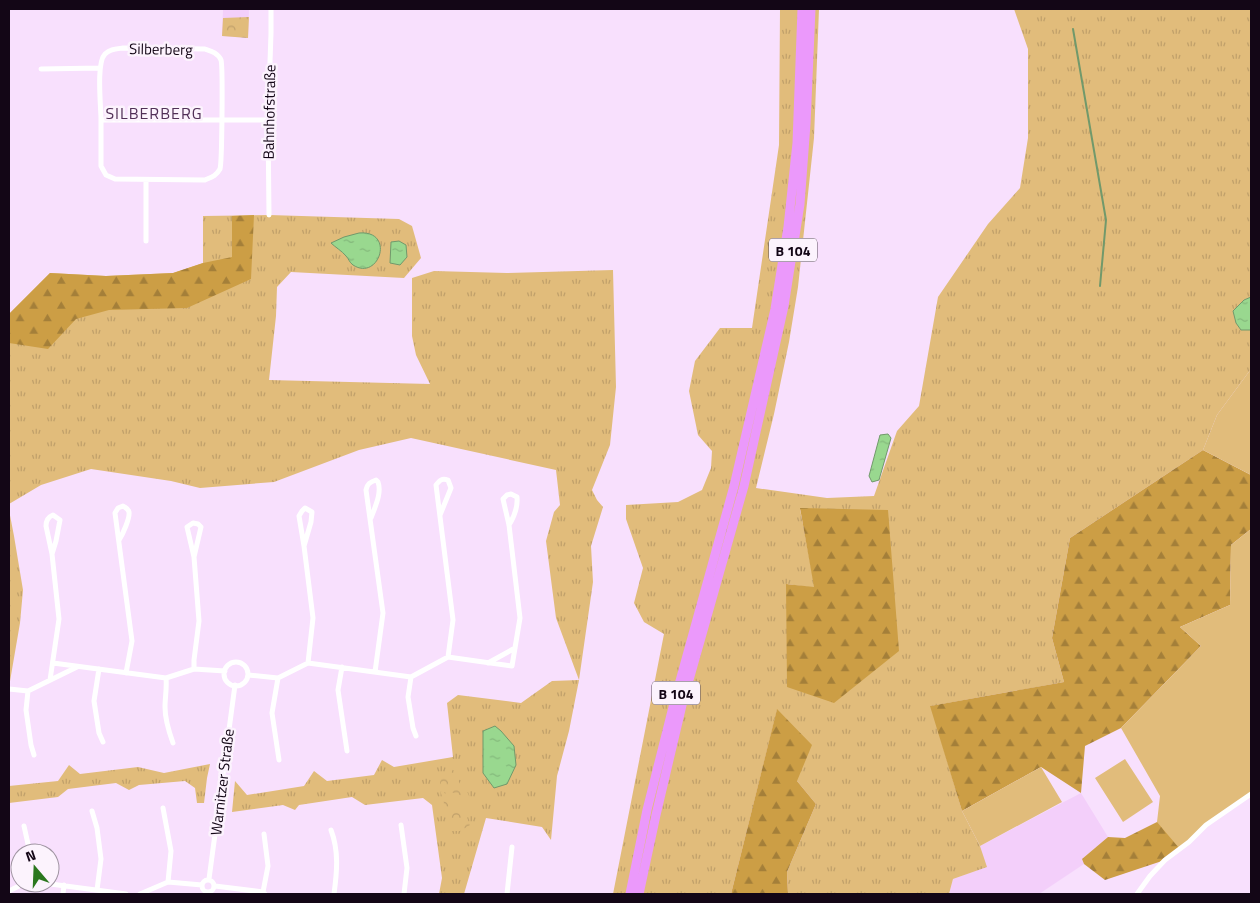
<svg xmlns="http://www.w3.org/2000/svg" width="1260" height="903" viewBox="0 0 1260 903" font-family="'Titillium Web',sans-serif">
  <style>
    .built { fill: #f3cffa }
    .grass { fill: url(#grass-tufts); fill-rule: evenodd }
    .forest { fill: url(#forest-firs) }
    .park { fill: url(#park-crowns) }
    .garden { fill: #e1bc7b }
    .water { fill: url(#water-ripples); stroke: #71996b }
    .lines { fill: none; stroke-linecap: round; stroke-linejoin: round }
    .stream { stroke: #71996b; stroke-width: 2 }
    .street { stroke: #fff; stroke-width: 5 }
    .highway { stroke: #eb99fb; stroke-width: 9 }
    .labels { text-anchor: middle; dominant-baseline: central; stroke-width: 5; stroke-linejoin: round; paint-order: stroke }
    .shield { fill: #fcf3fd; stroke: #594d5b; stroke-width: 1 }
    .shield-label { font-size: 14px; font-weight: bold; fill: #130616 }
    .street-label { font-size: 15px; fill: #130616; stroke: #fcf3fd }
    .neighbourhood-label { font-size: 16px; letter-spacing: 1px; fill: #512f57; stroke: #fcf3fd }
  </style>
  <defs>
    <pattern id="grass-tufts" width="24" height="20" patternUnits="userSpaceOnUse" patternTransform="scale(1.25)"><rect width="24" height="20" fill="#e1bc7b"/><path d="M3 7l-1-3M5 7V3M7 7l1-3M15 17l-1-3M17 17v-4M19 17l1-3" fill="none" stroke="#c0a06a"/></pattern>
    <pattern id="forest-firs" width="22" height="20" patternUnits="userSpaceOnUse" patternTransform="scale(1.25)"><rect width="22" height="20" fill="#cc9e45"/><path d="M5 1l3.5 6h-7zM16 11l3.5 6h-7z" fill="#a47f39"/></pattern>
    <pattern id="park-crowns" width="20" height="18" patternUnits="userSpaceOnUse" patternTransform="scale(1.25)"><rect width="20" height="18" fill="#e1bc7b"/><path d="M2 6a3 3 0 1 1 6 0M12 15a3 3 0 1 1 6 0" fill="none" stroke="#c0a06a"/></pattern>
    <pattern id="water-ripples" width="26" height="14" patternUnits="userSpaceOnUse" patternTransform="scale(1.25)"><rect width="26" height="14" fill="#99d88f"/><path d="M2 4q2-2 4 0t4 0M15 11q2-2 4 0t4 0" fill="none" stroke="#83b87b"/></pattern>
  </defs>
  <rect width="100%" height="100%" fill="#f8e0fd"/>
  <path class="built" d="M 191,9 L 249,9 L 248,38 L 222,36 L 223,10 Z
    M 1081,793 L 1108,837 L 1082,859 L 1084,864 L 1039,894 L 949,894 L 953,879 L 986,867 L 980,846 Z"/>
  <path class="grass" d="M 780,9 L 819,9 L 814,138 L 798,287 L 789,342 L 774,414 L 756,488 L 827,498 L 874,496 L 897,431 L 919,406 L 938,297 L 988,224 L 1020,188 L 1028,138 L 1028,49 L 1014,9 L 1251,9 L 1251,297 L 1244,300 L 1249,330 L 1251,330 L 1251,369 L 1217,415 L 1203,450 L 1070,538 L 1052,638 L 1064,682 L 931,706 L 962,811 L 980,846 L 987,867 L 953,879 L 949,894 L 788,894 L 787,872 L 816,804 L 797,781 L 777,710 L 731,894 L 613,894 L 664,634 L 644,622 L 634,603 L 643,568 L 626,519 L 626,505 L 678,502 L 702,490 L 711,468 L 712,451 L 698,435 L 689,391 L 695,361 L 720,328 L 752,328 L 779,145 ZM 800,509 L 899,651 L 787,584 L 815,588 Z
    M 269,215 L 399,219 L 412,226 L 421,258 L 404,278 L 291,272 L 277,287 L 276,316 L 269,380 L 430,384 L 416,355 L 412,336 L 412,278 L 434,271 L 507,273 L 613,270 L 616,387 L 610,445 L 592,490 L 597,500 L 603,507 L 591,546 L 593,582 L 579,680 L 569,731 L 557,776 L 551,840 L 542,827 L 486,818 L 464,894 L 439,894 L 442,878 L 432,805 L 423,798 L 365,805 L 352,797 L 299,805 L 295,810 L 283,805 L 232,812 L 235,781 L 247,795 L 304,786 L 314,771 L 327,781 L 374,775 L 382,760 L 394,767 L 453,757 L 447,703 L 458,695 L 521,703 L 552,681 L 579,680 L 556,618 L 546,541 L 554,512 L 560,505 L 556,470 L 411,438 L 359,450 L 274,482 L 200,488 L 171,481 L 91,469 L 41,485 L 9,504 L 9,314 L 50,273 L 106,276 L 173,273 L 203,263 L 203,216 Z
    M 9,510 L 14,536 L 23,590 L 20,623 L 9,687 Z
    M 210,764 L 207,778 L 204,803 L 197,803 L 195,788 L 185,781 L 139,785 L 129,790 L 116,783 L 68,789 L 58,797 L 9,803 L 9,786 L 58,781 L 69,765 L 80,774 L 138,767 L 164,773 Z"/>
  <path class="forest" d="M 254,215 L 251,279 L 187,308 L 109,310 L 76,319 L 48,349 L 9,343 L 9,314 L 50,273 L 106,276 L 173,273 L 203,263 L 232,257 L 232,216 Z
    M 1203,450 L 1251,475 L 1251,529 L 1231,545 L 1230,605 L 1180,627 L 1201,646 L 1121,728 L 1085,746 L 1081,793 L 1041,767 L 962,811 L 930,706 L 1064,682 L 1052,638 L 1070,538 Z
    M 800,508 L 888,510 L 899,651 L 834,703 L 787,687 L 786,584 L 814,587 Z
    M 777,709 L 812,745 L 797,781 L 816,804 L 787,872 L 788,894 L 731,894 Z
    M 1157,822 L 1206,825 L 1165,860 L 1105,880 L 1084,864 L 1082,859 L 1108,837 L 1125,838 Z"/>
  <path class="park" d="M 249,17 L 248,38 L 222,36 L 223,18 Z
    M 448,768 L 452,769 C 457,773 457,779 460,784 C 465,791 469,791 470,801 L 465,797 L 451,792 L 440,784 L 441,776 Z
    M 440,790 L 462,805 L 470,825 L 460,831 L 449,831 L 446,816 L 441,808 L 444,803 Z"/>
  <path class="garden" d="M 1251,369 L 1251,475 L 1203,450 L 1217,415 Z
    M 1251,529 L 1251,794 L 1206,825 L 1179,848 L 1157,822 L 1160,796 L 1121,728 L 1201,646 L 1180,627 L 1230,605 L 1231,545 Z
    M 1125,759 L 1153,802 L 1123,822 L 1095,778 Z
    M 1041,767 L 1062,802 L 980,846 L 962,811 Z"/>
  <path class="water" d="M 359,233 C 396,230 379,282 353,265 C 349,262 349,259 346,256 C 342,251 335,247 331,243 L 344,237 Z
    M 399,241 L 406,245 L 407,257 L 400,265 L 390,263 L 391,242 Z
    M 1251,297 L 1251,330 L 1241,330 L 1236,323 L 1233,311 L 1244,300 Z
    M 888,434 L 891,438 L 879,480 L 872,482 L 869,476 L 880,435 Z
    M 495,726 L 501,731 L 514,746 L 516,765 L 507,784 L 494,788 L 483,773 L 483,731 Z"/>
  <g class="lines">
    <path class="stream" d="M 1073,29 L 1106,220 L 1100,286"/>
    <path class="street" d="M 41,69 L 100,68
      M 101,120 L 101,166 L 106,175 L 115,179 L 205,180 C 212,177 216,176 220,169 C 222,163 223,66 221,60 C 218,53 211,51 205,49 L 123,48 C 116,49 110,49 105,54 C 96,63 101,106 101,120 C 157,120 212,120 268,120
      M 269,215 L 268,120 L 271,33 L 271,9
      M 146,241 L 146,180
      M 440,515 L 451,488 L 448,480 C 442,478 440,480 436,485 L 453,620 L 448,657
      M 371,518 C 375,507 382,493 378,482 L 376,480 C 370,482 367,484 366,490 L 383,613 L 375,672
      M 119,540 C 123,534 130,518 129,512 C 128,508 126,508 123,506 L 118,508 L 115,513 L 132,641 L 126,673
      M 304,546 L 311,522 L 312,512 L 305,508 L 302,511 L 299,516 L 304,546 L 313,618 L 308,663
      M 194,557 L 201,527 L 198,524 L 193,523 L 187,527 L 194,557 L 199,621 L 194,660 L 194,669
      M224 674a12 12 0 1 1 24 0a12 12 0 1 1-24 0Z
      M 53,663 L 166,678 L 194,669 L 225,671
      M 488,663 L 515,648
      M 342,667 L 338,690 L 347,751
      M 99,669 L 94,701 L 99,733 L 103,742
      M 248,675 L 278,678 L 308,663 L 411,677 L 448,657 L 512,666 L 520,618 L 509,525 L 503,499 L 507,495 L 511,494 L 517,497 C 518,508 514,517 509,525
      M 411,677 L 408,697 L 413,728 L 416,736
      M 166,678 C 167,688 165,698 165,707 C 165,719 169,732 173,743
      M 278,678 L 272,713 L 279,760
      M 50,680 L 59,619 L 52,554 L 46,526 C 46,520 48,517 53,515 L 60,520 L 56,541 L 52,554
      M 9,689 L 28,691 L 77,667
      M 28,691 L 26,710 L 31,745 L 34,755
      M 163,808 L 171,851 L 168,882
      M 92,811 L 97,828 L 101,859 L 97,890
      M 401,825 L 407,868 L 404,894
      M 24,826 L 30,853
      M 331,830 C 339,851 337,872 334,894
      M 209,879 L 235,685
      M202 886a6 6 0 1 1 12 0a6 6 0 1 1-12 0Z
      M 43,883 L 126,894
      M 215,886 L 263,892 L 265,894
      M 9,891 L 25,883
      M 263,892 L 268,866 L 264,834
      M 63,894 L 64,885
      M 140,894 L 168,882 L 202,885
      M 507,894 L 512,847
      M 1137,894 L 1150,876 L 1165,860 L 1189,842 L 1206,825 L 1251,794"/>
    <path class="highway" d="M 630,894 L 647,810 L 675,699 L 734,486 L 775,309 L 788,227 L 797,143 L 802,9
      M 639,894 L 656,815 L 683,701 L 744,486 L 784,306 L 800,204 L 806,124 L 811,9"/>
  </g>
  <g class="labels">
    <g class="shield">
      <rect x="769" y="238.5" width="48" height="23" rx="4"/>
      <rect x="652" y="681.5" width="48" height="23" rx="4"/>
    </g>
    <g class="shield-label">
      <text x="793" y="250">B 104</text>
      <text x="676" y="693">B 104</text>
    </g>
    <g class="street-label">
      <text transform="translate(161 49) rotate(1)">Silberberg</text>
      <text transform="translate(269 112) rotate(-89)">Bahnhofstraße</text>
      <text transform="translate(222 782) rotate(-83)">Warnitzer Straße</text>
    </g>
    <g class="neighbourhood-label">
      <text x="154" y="113">SILBERBERG</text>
    </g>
  </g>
  <rect width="1260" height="903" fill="none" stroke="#130616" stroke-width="20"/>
  <g transform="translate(35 868) rotate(341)"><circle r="24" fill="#fcf3fd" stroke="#9f94a1"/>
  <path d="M0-4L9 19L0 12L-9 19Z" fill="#2b771e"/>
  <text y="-8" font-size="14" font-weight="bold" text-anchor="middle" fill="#130616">N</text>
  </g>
</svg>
